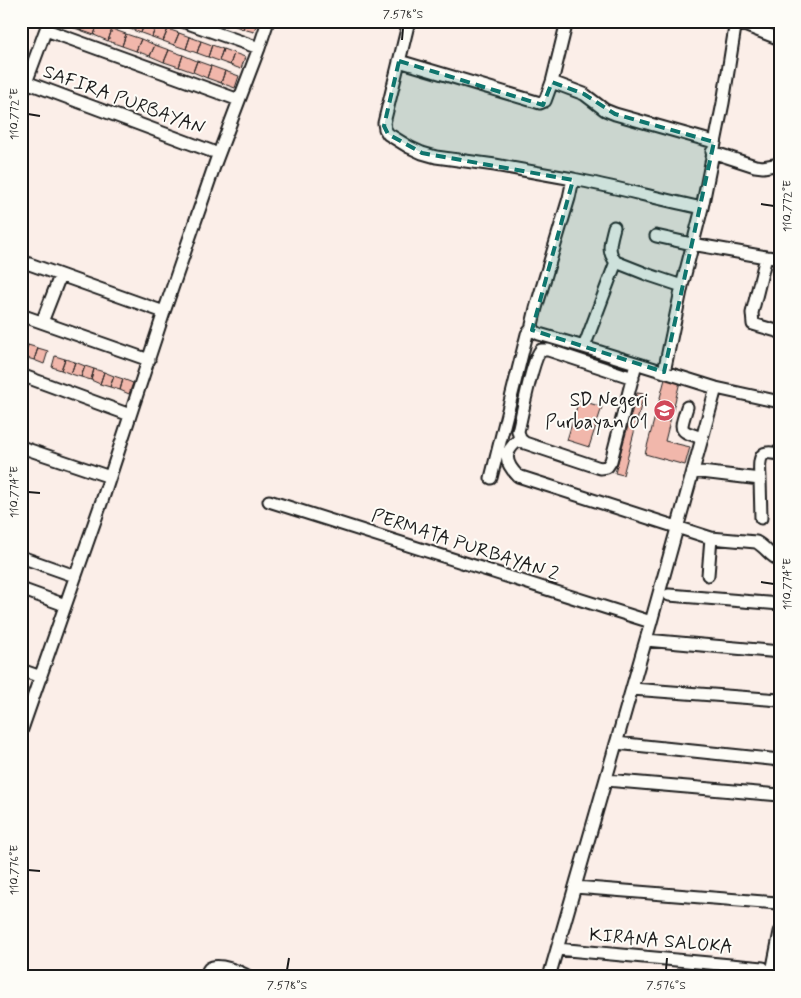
<svg xmlns="http://www.w3.org/2000/svg" width="801" height="998" viewBox="0 0 801 998" font-family="Mynerve,sans-serif">
  <style>
    .building { fill: #f1b7ab; stroke: #1c1c1c }
    .lines { fill: none; stroke-linecap: round; stroke-linejoin: round }
    .minor-casing { stroke: #1c1c1c; stroke-width: 15 }
    .minor { stroke: #fdfcf7; stroke-width: 11 }
    .marked { fill: #0f766e; fill-opacity: 0.2; stroke: #0f766e; stroke-width: 4; stroke-dasharray: 10 6; stroke-linejoin: round }
    .ticks { fill: none; stroke: #1c1c1c; stroke-width: 2 }
    .labels { text-anchor: middle; dominant-baseline: central; stroke-width: 4; stroke-linejoin: round; paint-order: stroke }
    .street-label { font-size: 19px; fill: #1c1c1c; stroke: #fdfcf7 }
    .poi-label { font-size: 19px; fill: #1c1c1c; stroke: #fdfcf7; text-anchor: end }
    .neatline { fill: none; stroke: #1c1c1c; stroke-width: 2 }
    .ticks-label { font-size: 12px; text-anchor: middle; fill: #1c1c1c }
  </style>
  <rect width="100%" height="100%" fill="#fbeee8"/>
  <filter id="ink" filterUnits="userSpaceOnUse"><feTurbulence type="fractalNoise" baseFrequency=".02" numOctaves="2"/><feDisplacementMap in="SourceGraphic" scale="10" xChannelSelector="R" yChannelSelector="G"/><feConvolveMatrix kernelMatrix="1 2 1 2 8 2 1 2 1" color-interpolation-filters="sRGB"/></filter>
  <g filter="url(#ink)">
    <path class="building" d="M 67,21 L 83,21 L 80,30 L 66,25 Z
      M 83,21 L 93,21 L 98,23 L 94,35 L 80,30 Z
      M 120,21 L 133,21 L 130,29 L 119,25 Z
      M 133,21 L 145,21 L 141,33 L 130,29 Z
      M 145,21 L 156,25 L 152,37 L 141,33 Z
      M 234,21 L 246,21 L 243,29 L 233,25 Z
      M 246,21 L 257,22 L 254,32 L 243,29 Z
      M 98,23 L 112,29 L 108,41 L 94,35 Z
      M 156,25 L 168,29 L 163,41 L 152,37 Z
      M 112,29 L 126,34 L 122,46 L 108,41 Z
      M 168,29 L 179,33 L 174,45 L 163,41 Z
      M 179,33 L 190,37 L 186,49 L 174,45 Z
      M 126,34 L 141,39 L 136,51 L 122,46 Z
      M 190,37 L 201,41 L 197,53 L 186,49 Z
      M 141,39 L 155,45 L 150,56 L 136,51 Z
      M 201,41 L 212,45 L 208,57 L 197,53 Z
      M 155,45 L 169,50 L 164,62 L 150,56 Z
      M 212,45 L 223,49 L 219,61 L 208,57 Z
      M 223,49 L 234,53 L 230,65 L 219,61 Z
      M 169,50 L 183,55 L 179,67 L 164,62 Z
      M 234,53 L 245,57 L 241,69 L 230,65 Z
      M 183,55 L 197,61 L 193,72 L 179,67 Z
      M 197,61 L 211,66 L 207,78 L 193,72 Z
      M 211,66 L 225,71 L 221,83 L 207,78 Z
      M 225,71 L 239,76 L 235,88 L 221,83 Z
      M 21,343 L 28,345 L 24,357 L 21,357 Z
      M 28,345 L 38,348 L 34,360 L 24,357 Z
      M 38,348 L 48,351 L 44,364 L 34,360 Z
      M 55,356 L 65,359 L 61,370 L 52,367 Z
      M 65,359 L 75,362 L 71,374 L 61,370 Z
      M 75,362 L 85,366 L 81,377 L 71,374 Z
      M 85,366 L 94,369 L 91,380 L 81,377 Z
      M 94,369 L 104,372 L 100,384 L 91,380 Z
      M 104,372 L 114,376 L 110,387 L 100,384 Z
      M 114,376 L 123,379 L 120,390 L 110,387 Z
      M 123,379 L 133,383 L 129,394 L 120,390 Z
      M 665,379 L 680,382 L 665,441 L 690,447 L 685,465 L 645,454 Z
      M 637,393 L 644,394 L 623,475 L 615,473 Z
      M 579,400 L 602,407 L 589,447 L 567,440 Z"/>
    <g class="lines">
      <defs>
        <path id="minor" d="M 182,21 L 259,48
          M 409,21 L 384,123 L 385,129 L 388,134 L 409,147 L 422,153 L 436,157 L 495,165 L 573,179 L 569,198 L 536,308 L 532,325 L 534,331 L 539,334 L 584,347 L 716,388 L 780,402
          M 734,21 L 780,39
          M 46,30 L 239,100
          M 399,61 L 540,103 L 545,101 L 552,82 L 567,21
          M 26,82 L 211,151
          M 552,82 L 584,94 L 605,110 L 615,114 L 714,142
          M 21,96 L 49,21
          M 712,152 L 755,166 L 763,167 L 780,164
          M 573,179 C 616,187 658,199 702,208
          M 656,236 L 692,244 L 766,257 L 776,258 L 780,256
          M 766,257 L 752,313 L 753,324 L 780,332
          M 21,261 L 164,312
          M 616,262 L 649,275 L 682,286
          M 21,315 L 149,360
          M 42,322 L 60,276
          M 584,347 L 616,262 C 606,251 611,240 614,227
          M 664,372 L 682,286 L 702,208 L 723,103 L 736,21
          M 21,375 L 130,415
          M 633,378 L 548,350 L 541,350 C 532,359 522,416 518,431 L 520,439 L 525,443 L 600,468 L 607,467 L 611,461 L 636,364
          M 687,407 C 680,431 677,430 702,438
          M 520,439 C 516,442 511,446 509,451 C 504,460 512,470 518,476 L 711,538 L 756,542 C 766,547 770,557 780,560
          M 21,447 L 110,477
          M 693,471 L 760,479 C 760,471 757,454 767,453 C 771,452 776,454 780,454
          M 491,478 L 527,334 L 532,328
          M 760,479 L 761,518
          M 269,501 L 651,622
          M 21,557 L 75,576
          M 708,575 L 711,538
          M 21,589 L 65,605
          M 669,595 L 780,604
          M 646,640 L 780,652
          M 21,670 L 41,677
          M 632,689 L 780,700
          M 21,732 L 104,495 L 164,312 L 216,161 L 259,48 L 268,21
          M 616,743 L 780,760
          M 606,780 L 780,795
          M 575,887 L 777,903
          M 557,949 L 763,968
          M 206,977 C 207,974 207,971 209,969 C 217,962 241,972 249,977
          M 549,977 L 651,622 L 716,388
          M 771,977 L 780,932"/>
      </defs>
      <use href="#minor" class="minor-casing"/>
      <use href="#minor" class="minor"/>
    </g>
  </g>
  <path class="marked" d="M 399,61 L 543,105 L 552,82 L 584,94 L 615,114 L 714,142 L 664,372 L 532,330 L 573,180 L 422,153 L 388,134 L 384,126 Z"/>
  <path class="ticks" d="M 402,40 L 403,28M 28,114 L 40,116M 761,204 L 774,206M 28,492 L 40,493M 761,582 L 774,584M 28,870 L 40,871M 287,970 L 289,958M 666,970 L 667,958"/>
  <defs>
    <symbol id="school-disc" viewBox="-11 -11 22 22"><circle r="9.5" fill="#d1495b" stroke="#fdfcf7"/><path d="M0-5L7-2L0 1L-7-2ZM-4 1L0 2.5L4 1V4Q0 6-4 4Z" fill="#fff"/></symbol>
  </defs>
  <g fill-rule="evenodd">
    <use href="#school-disc" x="652" y="398" width="25" height="25"/>
  </g>
  <g class="labels">
    <g class="street-label">
      <text transform="translate(124 100) rotate(20)">SAFIRA PURBAYAN</text>
      <text transform="translate(465 545) rotate(18)">PERMATA PURBAYAN 2</text>
      <text transform="translate(661 941) rotate(5)">KIRANA SALOKA</text>
    </g>
    <g class="poi-label">
      <text x="648" y="400">SD Negeri<tspan x="648" dy="22">Purbayan 01</tspan></text>
    </g>
  </g>
  <rect width="801" height="998" fill="none" stroke="#fdfcf7" stroke-width="55"/>
  <rect x="28" y="28" width="746" height="942" class="neatline"/>
  <g class="ticks-label">
    <text x="403" y="18">7.578°S</text>
    <text transform="translate(14 114) rotate(-90)" y="4">110.772°E</text>
    <text transform="translate(787 206) rotate(-90)" y="4">110.772°E</text>
    <text transform="translate(14 492) rotate(-90)" y="4">110.774°E</text>
    <text transform="translate(787 584) rotate(-90)" y="4">110.774°E</text>
    <text transform="translate(14 870) rotate(-90)" y="4">110.776°E</text>
    <text x="287" y="989">7.578°S</text>
    <text x="666" y="989">7.576°S</text>
  </g>
</svg>
